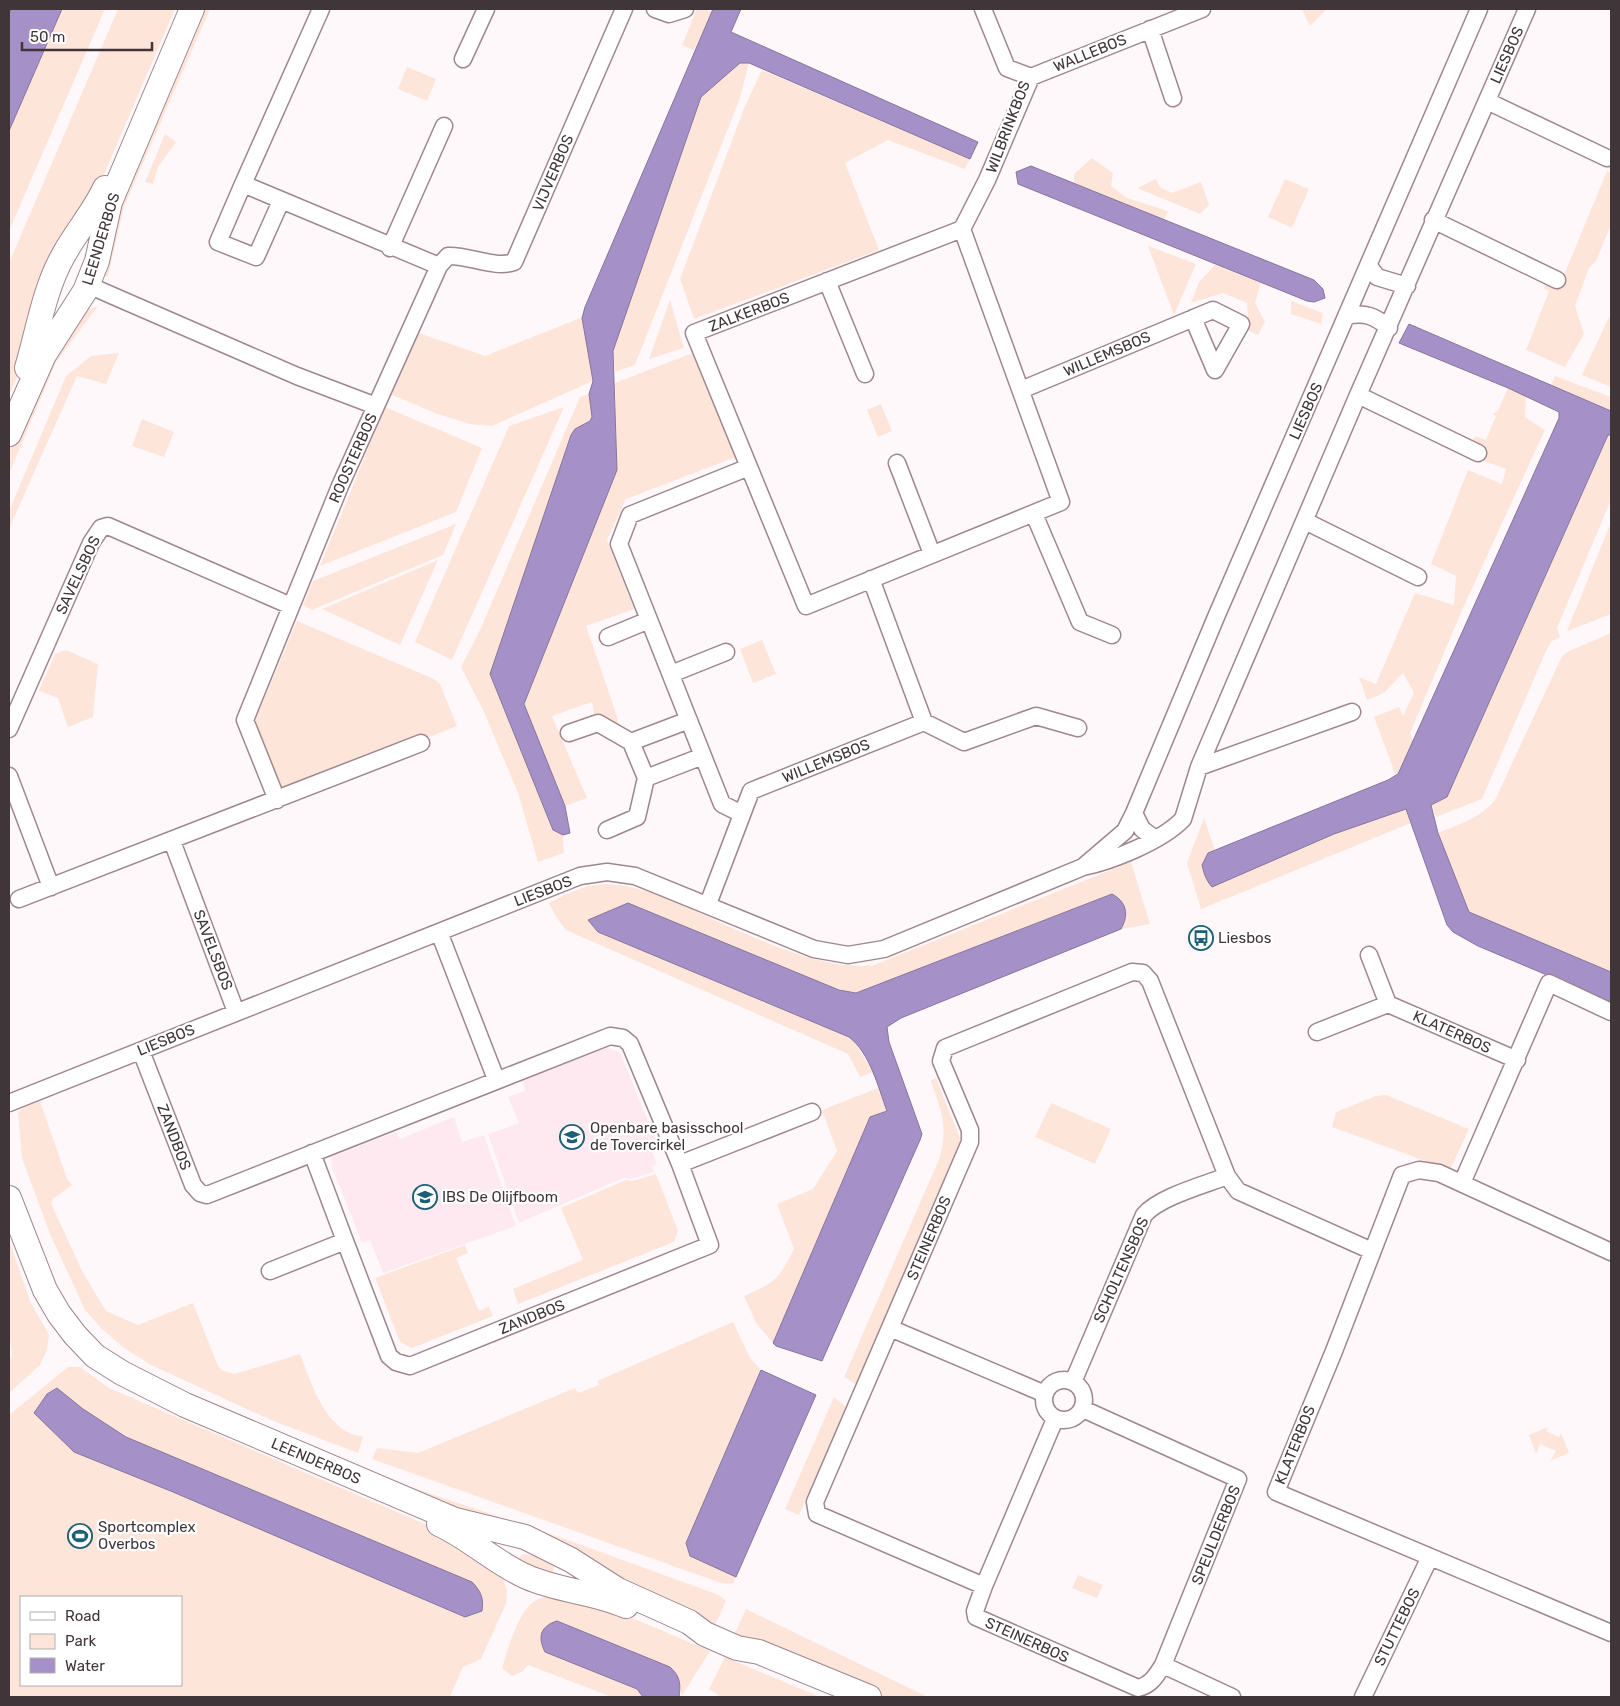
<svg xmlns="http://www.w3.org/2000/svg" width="1620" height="1706" viewBox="0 0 1620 1706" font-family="Rubik,sans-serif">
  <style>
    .built { fill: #fee9f0 }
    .green { fill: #fee5d9; fill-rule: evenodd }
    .water { fill: #a590c7; stroke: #87759c }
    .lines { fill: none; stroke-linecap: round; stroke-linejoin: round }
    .minor-casing { stroke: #9f868f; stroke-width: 19 }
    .secondary-casing { stroke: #9f868f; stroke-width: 26 }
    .minor { stroke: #fff; stroke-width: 16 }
    .secondary { stroke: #fff; stroke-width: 24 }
    .labels { text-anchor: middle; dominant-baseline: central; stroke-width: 4.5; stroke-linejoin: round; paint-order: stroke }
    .street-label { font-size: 15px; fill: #403539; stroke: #fff }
    .poi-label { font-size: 15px; fill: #403539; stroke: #fff; text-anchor: start }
  </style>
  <rect width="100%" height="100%" fill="#fef8fa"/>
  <path class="built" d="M 607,1047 L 620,1053 L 656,1140 L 649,1143 L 657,1164 L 652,1166 L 654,1172 L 632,1179 L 623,1178 L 519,1223 L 488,1134 L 519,1123 L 508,1097 L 525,1091 L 522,1076 Z
    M 454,1117 L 462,1142 L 484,1135 L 516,1226 L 383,1273 L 370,1240 L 362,1243 L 332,1167 L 331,1157 L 396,1132 L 400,1139 Z"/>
  <path class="green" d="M 62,9 L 105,9 L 9,231 L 9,131 Z
    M 118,9 L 175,9 L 9,396 L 9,263 Z
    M 196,9 L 210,9 L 124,207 L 108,276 L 105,276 L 102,266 L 114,200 Z
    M 697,9 L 705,9 L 712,12 L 694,50 L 682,45 Z
    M 1302,9 L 1327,9 L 1310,26 Z
    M 740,63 L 749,63 L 740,98 L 635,365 L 615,372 L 613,351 L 701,97 Z
    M 407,67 L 436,79 L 427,101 L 398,89 Z
    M 762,70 L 970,159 L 965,169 L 888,140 L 845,163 L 879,250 L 694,319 L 680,279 L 745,106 Z
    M 165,134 L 176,142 L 158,167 L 153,184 L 145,182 Z
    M 1092,158 L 1113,173 L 1111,186 L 1127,198 L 1168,211 L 1164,220 L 1074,183 L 1074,174 Z
    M 1607,171 L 1611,173 L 1611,225 L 1596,261 L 1589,268 L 1575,306 L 1584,334 L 1565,367 L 1526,350 L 1549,291 L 1544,289 L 1551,271 L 1564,275 Z
    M 1156,179 L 1160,187 L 1172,193 L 1201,182 L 1209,205 L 1200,214 L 1137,188 Z
    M 1285,179 L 1309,189 L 1292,228 L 1268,217 Z
    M 1148,246 L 1196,264 L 1174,315 Z
    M 1215,265 L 1261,283 L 1255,303 L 1265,322 L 1258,335 L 1249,331 L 1247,303 L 1223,293 L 1191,303 L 1199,282 Z
    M 670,300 L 684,348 L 649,359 Z
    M 1291,301 L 1323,313 L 1321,324 L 1291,314 Z
    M 98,306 L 56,362 L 9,474 L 9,444 L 43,362 L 82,312 Z
    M 583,317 L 593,381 L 492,426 L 469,424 L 435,413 L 390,394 L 416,332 L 485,356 Z
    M 1609,317 L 1611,318 L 1611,387 L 1582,375 Z
    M 695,352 L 736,457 L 626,499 L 607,540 L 634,609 L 586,626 L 617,716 L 618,726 L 595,719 L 592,702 L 552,716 L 587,798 L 565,806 L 524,704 L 617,470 L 615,383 Z
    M 119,353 L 106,384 L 77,376 L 9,529 L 9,511 L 66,376 L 91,356 Z
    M 1555,376 L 1611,397 L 1611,411 L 1551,385 Z
    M 1508,388 L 1526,396 L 1525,417 L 1545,430 L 1463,608 L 1410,733 L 1413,742 L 1396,776 L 1374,717 L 1399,707 L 1403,716 L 1414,693 L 1403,673 L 1384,693 L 1367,700 L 1359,677 L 1376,684 L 1415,593 L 1454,605 L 1456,576 L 1431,564 L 1468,470 L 1502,484 L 1506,469 L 1476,458 L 1470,444 L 1475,436 L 1486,440 L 1496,416 L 1493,414 L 1498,410 Z
    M 589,394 L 592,417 L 590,421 L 575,429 L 490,674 L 553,830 L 563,835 L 564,853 L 538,862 L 518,793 L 484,712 L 461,667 L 481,628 L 580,397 Z
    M 881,404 L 892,431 L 878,437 L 867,410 Z
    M 385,407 L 482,448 L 456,512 L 320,566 Z
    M 564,407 L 452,660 L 415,642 L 509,426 Z
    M 142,419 L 174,432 L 164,457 L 132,446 Z
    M 1609,434 L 1611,435 L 1611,500 L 1557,628 L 1560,637 L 1552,641 L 1547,649 L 1482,799 L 1436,817 L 1431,804 L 1447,797 Z
    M 1611,522 L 1611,614 L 1567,631 Z
    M 456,524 L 443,555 L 312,610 L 303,605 L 313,581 Z
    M 438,560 L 400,645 L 322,609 Z
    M 297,621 L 434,679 L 440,684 L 457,726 L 419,741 L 417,737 L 280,789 L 254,723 Z
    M 1611,633 L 1611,972 L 1469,912 L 1438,833 C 1460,824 1480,818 1495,800 L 1562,656 L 1569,651 Z
    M 762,640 L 776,674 L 753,683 L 740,649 Z
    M 66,650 L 98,664 L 93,717 L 68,727 L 58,698 L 39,691 L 55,654 Z
    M 1406,809 L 1411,823 L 1201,909 L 1187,863 L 1204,818 L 1215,850 L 1208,853 L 1334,834 Z
    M 1131,862 L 1150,924 L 1121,929 C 1129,915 1127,902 1112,894 L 856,993 L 598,932 L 849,1037 L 854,1041 L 873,1072 L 860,1077 L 848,1054 L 566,930 L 556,917 L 549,903 C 563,896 579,887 595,885 C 624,881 653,893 679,904 C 733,927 817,973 874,965 Z
    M 936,1078 L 961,1141 L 961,1149 L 857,1385 L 844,1377 L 940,1157 C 948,1124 941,1112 931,1081 Z
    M 878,1088 L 887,1111 L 870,1117 L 773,1343 L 756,1323 L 744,1296 C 776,1282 778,1280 794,1249 L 777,1204 L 813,1189 L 837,1151 L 822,1110 Z
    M 1386,1095 L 1469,1129 L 1450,1170 L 1332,1127 L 1336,1112 L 1376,1096 Z
    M 40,1101 L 67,1179 L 72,1185 L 53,1199 L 51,1203 L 82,1271 L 106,1311 L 138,1325 L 193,1303 L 218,1366 L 223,1371 L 235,1374 L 300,1354 C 310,1380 319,1410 341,1428 C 347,1433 356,1435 363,1437 L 358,1453 L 271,1420 L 151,1365 L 124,1348 L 102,1329 L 85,1310 L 50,1234 L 22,1158 L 18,1112 L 25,1107 Z
    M 1051,1103 L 1111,1129 L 1095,1164 L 1035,1137 Z
    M 656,1174 L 678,1231 L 674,1242 L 518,1304 L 513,1289 L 583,1260 L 561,1208 L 626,1180 L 632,1181 Z
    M 9,1240 L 30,1301 L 49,1335 L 47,1350 L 40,1365 L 9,1393 L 9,1363 L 12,1355 L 9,1331 Z
    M 465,1245 L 468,1253 L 456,1258 L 479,1311 L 489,1307 L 493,1316 L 412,1348 L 400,1342 L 375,1278 Z
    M 733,1322 L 750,1358 L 761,1370 L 686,1543 L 690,1556 L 736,1577 L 733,1584 L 721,1583 L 372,1459 L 377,1448 L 418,1453 L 575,1388 L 578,1393 L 599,1385 L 597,1381 Z
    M 68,1367 L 80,1367 L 109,1388 L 453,1536 L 503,1578 L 507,1591 L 506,1604 L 481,1659 L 463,1667 L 450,1697 L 9,1697 L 9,1415 ZM 57,1388 L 83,1409 L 126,1437 L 472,1582 L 474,1615 L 465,1617 L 173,1492 L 74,1451 L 35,1413 ZM 21,1597 L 181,1597 L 181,1685 L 21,1685 Z
    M 834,1397 L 847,1408 L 799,1515 L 785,1509 Z
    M 1548,1427 L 1546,1431 L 1559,1437 L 1561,1433 L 1569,1453 L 1550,1461 L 1556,1451 L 1540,1444 L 1536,1454 L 1529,1435 Z
    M 381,1477 L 565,1539 L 719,1595 L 726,1601 L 715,1625 L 379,1478 Z
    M 525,1554 L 550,1559 L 554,1562 L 553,1573 L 545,1577 L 518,1563 L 520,1556 Z
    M 1078,1575 L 1103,1585 L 1097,1598 L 1072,1588 Z
    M 553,1594 L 585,1598 L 710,1651 L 681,1697 L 681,1687 L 637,1689 L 643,1697 L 612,1697 L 528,1665 L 522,1672 L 512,1676 L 502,1668 C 508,1649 518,1609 538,1599 C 542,1597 548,1596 553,1594 Z
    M 746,1609 L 928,1697 L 884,1697 L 735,1633 Z
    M 725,1657 L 820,1697 L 721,1697 L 709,1689 Z"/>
  <path class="water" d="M 11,9 L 62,9 L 9,131 L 9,13 Z
    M 713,9 L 741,9 L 731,32 L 978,142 L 970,159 L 749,63 L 740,63 L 701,97 L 613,351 L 617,470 L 524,704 L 565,806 L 570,833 L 563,835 L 553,830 L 490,674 L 571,435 L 575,429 L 590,421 L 592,417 L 589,394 L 593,381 L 582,318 L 585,307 Z
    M 1031,166 L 1314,280 L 1323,289 L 1325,298 L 1314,302 L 1307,301 L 1018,184 L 1016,172 Z
    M 1409,324 L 1611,411 L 1611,435 L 1608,435 L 1447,797 L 1431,805 L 1438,833 L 1469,912 L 1611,972 L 1611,1002 L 1478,946 L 1453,932 L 1447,925 L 1406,809 L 1334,834 L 1212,887 C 1206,880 1204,874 1202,865 L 1208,853 L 1388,780 L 1398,774 L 1559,418 L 1559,412 L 1508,388 L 1399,343 Z
    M 1112,894 C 1127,902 1129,915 1121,929 L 901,1018 L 887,1027 L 889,1042 L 922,1134 L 920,1140 L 822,1361 L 776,1346 L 773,1343 L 870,1117 L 887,1111 C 878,1087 870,1053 849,1037 L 598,932 L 588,920 L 628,903 L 839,990 L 856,993 Z
    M 761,1370 L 816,1395 L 736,1577 L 690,1556 L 686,1543 Z
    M 57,1388 L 83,1409 L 126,1437 L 472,1582 C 481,1591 484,1599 482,1611 L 465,1617 L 173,1492 L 74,1452 L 34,1413 L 47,1394 Z
    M 557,1621 L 670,1667 C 680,1676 681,1684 679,1697 L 643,1697 L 637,1689 L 545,1652 C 537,1636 541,1626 557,1621 Z"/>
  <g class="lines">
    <defs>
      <path id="minor" d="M 321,9 L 243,184 L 439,266
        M 655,9 L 669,14 L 685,9
        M 983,9 L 1007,68 L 1031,77
        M 1150,29 L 1173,98
        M 463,59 L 486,9
        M 1031,77 L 1202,9
        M 1487,101 L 1607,158
        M 243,184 L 218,242 L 256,257 L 281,201
        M 1433,220 L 1557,280
        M 962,229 L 1061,502 L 806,606 L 694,333 Z
        M 962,229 L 987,180 L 1031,77
        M 390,248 L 444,126
        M 1369,266 L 1377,277 L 1407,286
        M 827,281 L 865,374
        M 88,285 L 297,376 L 376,406
        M 1347,316 C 1365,312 1375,316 1389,328
        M 1021,390 L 1213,310 L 1241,324 L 1215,370 L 1193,318
        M 1358,395 L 1478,453
        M 897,463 L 932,554
        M 1034,514 L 1080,622 L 1112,635
        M 1305,521 L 1418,577
        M 871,579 L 924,722
        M 608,637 L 649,620
        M 671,674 L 726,652
        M 9,729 L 91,543 L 101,528 L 108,526 L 291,606
        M 569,733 L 598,723 L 631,742 L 646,778 L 637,817 L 607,830
        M 631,742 L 689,720
        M 1199,767 L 1352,712
        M 9,776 L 51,887
        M 646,778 L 703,756
        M 277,800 L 245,720 L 340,486 L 439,266 L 448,256 C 470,255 494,269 514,262 L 624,9
        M 742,814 L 722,804 L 619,544 L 630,515 L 749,467
        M 1154,838 L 1142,829 L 1134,813 L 1216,617 L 1479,9
        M 172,841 L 236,1012
        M 1084,866 L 1125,831 L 1134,813
        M 19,899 L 421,743
        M 708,904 L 751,791 L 924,722 L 964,742 L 1036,716 L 1078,728
        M 439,932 L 496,1079
        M 1388,1004 L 1517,1060
        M 1317,1032 L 1388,1004 L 1369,955
        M 141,1051 L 193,1185 L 200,1193 L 207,1195 L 610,1036 L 623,1038 L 630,1044 L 680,1164 L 710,1245 L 410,1366 L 396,1362 L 389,1356 L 345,1241
        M 9,1103 L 580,876 L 607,872 L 635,876 L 814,949 L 848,955 L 884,949 L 1083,867 C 1112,861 1162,841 1183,819 L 1199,767 L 1358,395 L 1527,9
        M 680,1164 L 812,1112
        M 1462,1183 L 1549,983 L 1611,1012
        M 1611,1252 L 1439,1173 L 1419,1170 L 1402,1175 L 1334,1351 L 1276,1492 L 1611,1633
        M 270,1271 L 345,1241 L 312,1153
        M 890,1328 L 1045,1394
        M1044 1400a20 20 0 1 1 40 0a20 20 0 1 1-40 0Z
        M 1073,1382 L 1144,1215 C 1159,1197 1204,1185 1227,1176
        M 1055,1419 L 984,1586 L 975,1611 L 976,1617 L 1138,1688 C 1151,1685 1156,1676 1163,1665 L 1238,1479 L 1083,1409
        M 984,1586 L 817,1514 L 815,1502 L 970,1142 L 970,1130 L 941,1061 L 945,1048 L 1132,972 L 1143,973 L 1150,981 L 1227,1176 L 1238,1191 L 1372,1251
        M 1163,1665 L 1232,1697
        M 1363,1697 L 1430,1557"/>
      <path id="secondary" d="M 27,368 C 38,331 44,290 63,256 C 76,232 94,212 105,188
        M 9,434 L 44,355 L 85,291 L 97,261 L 110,202 L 192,9
        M 9,1198 L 45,1290 L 59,1314 L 75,1335 L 95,1356 L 122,1373 L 185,1405 L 455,1520 L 525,1537 L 571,1560 L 618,1590 L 689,1622 L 705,1634 L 737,1648 L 759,1652 L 869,1697
        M 439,1524 C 470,1538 495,1563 527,1577 C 559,1591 594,1592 626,1606"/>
    </defs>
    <use href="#minor" class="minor-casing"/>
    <use href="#secondary" class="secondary-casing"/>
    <use href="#minor" class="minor"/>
    <use href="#secondary" class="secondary"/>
  </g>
  <defs>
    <symbol id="bus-ring" viewBox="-11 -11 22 22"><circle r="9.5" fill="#fff" stroke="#1d6074" stroke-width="1.5"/><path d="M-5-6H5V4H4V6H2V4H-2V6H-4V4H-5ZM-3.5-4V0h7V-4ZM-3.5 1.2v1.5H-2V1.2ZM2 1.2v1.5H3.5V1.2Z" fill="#1d6074"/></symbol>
    <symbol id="school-ring" viewBox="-11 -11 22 22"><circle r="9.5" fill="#fff" stroke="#1d6074" stroke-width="1.5"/><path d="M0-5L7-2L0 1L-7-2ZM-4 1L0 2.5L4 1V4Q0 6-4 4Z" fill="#1d6074"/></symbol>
    <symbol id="stadium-ring" viewBox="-11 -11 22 22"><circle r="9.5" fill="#fff" stroke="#1d6074" stroke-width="1.5"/><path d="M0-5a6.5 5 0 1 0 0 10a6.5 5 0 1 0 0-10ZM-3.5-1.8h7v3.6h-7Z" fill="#1d6074"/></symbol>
  </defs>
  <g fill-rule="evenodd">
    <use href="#bus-ring" x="1187" y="924" width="28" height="28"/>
    <use href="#school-ring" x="558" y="1123" width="28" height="28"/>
    <use href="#school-ring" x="411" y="1183" width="28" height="28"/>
    <use href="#stadium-ring" x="66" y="1522" width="28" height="28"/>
  </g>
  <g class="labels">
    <g class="street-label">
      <text transform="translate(1090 53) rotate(-22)">WALLEBOS</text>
      <text transform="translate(1507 55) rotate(-66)">LIESBOS</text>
      <text transform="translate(1008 127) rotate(-69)">WILBRINKBOS</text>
      <text transform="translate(553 173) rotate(-67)">VIJVERBOS</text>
      <text transform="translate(101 239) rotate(-73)">LEENDERBOS</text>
      <text transform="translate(749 312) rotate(-21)">ZALKERBOS</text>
      <text transform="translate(1107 354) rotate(-23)">WILLEMSBOS</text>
      <text transform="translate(1306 411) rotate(-66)">LIESBOS</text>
      <text transform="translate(353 458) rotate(-66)">ROOSTERBOS</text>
      <text transform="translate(78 575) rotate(-65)">SAVELSBOS</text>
      <text transform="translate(826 761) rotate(-22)">WILLEMSBOS</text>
      <text transform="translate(543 891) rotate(-21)">LIESBOS</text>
      <text transform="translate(213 950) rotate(69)">SAVELSBOS</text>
      <text transform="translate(1452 1032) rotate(24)">KLATERBOS</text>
      <text transform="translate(166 1040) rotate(-22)">LIESBOS</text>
      <text transform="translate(174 1137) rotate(69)">ZANDBOS</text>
      <text transform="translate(929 1238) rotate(-67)">STEINERBOS</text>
      <text transform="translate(1121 1270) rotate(-66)">SCHOLTENSBOS</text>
      <text transform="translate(532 1317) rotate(-22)">ZANDBOS</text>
      <text transform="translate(1295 1445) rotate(-68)">KLATERBOS</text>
      <text transform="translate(316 1461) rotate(23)">LEENDERBOS</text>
      <text transform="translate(1216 1535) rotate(-68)">SPEULDERBOS</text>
      <text transform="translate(1397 1627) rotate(-64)">STUTTEBOS</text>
      <text transform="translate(1027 1640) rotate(24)">STEINERBOS</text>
    </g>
    <g class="poi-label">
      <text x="1218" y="938">Liesbos</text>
      <text x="590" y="1128">Openbare basisschool<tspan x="590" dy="17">de Tovercirkel</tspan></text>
      <text x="442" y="1197">IBS De Olijfboom</text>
      <text x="98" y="1527">Sportcomplex<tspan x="98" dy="17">Overbos</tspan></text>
    </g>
  </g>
  <rect width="1620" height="1706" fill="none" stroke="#403539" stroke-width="20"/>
  <rect x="20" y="1596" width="162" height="90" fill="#ffffff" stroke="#b3aeb0"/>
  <rect x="30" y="1612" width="25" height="8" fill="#ffffff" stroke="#b3aeb0"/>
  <text x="65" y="1621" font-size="15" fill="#403539">Road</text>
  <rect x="30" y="1634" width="25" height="15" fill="#fee5d9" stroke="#b3aeb0"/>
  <text x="65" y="1646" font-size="15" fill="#403539">Park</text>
  <rect x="30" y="1658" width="25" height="15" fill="#a590c7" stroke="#b3aeb0"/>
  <text x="65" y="1671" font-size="15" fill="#403539">Water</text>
  <path d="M22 42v8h130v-8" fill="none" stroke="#403539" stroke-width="2.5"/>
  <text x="30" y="42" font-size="15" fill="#403539" stroke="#ffffff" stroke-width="4" paint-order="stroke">50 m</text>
</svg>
